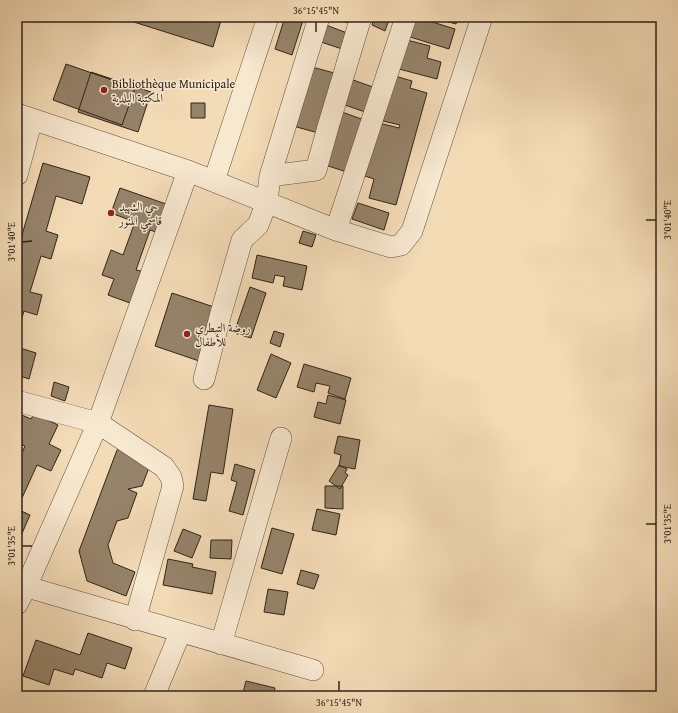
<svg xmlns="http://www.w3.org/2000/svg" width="678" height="713" viewBox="0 0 678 713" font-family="'Gentium Book Plus',Amiri,serif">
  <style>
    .building { fill: #95836a; stroke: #302418 }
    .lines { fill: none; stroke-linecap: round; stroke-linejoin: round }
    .minor-casing { stroke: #615240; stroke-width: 22 }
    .minor { stroke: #f7e8d0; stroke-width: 21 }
    .ticks { fill: none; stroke: #302418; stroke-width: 1.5 }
    .poi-dot { fill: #8f2418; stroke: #f7e8d0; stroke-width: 1.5 }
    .labels { text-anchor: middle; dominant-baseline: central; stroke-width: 3; stroke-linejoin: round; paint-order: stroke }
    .poi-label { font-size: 12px; fill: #302418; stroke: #f7e8d0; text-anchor: start }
    .neatline { fill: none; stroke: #302418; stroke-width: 1.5 }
    .ticks-label { font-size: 10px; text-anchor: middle; fill: #302418 }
  </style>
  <rect width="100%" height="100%" fill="#f3dbb6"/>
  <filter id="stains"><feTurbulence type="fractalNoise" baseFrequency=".005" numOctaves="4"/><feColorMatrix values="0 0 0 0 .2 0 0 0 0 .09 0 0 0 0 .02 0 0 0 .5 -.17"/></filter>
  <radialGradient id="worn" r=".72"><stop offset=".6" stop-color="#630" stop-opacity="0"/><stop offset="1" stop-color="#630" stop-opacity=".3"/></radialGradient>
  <path class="building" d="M 118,17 L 222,17 L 213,47 Z
    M 285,17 L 304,17 L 292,55 L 275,49 Z
    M 330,17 L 351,17 L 349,23 Z
    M 375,17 L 390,17 L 385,31 L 372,25 Z
    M 416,17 L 455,29 L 449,49 L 410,37 Z
    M 431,17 L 458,17 L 456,24 Z
    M 326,25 L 347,33 L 342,49 L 321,42 Z
    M 407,40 L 430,46 L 427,58 L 441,62 L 437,79 L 399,69 Z
    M 66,64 L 135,88 L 122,125 L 53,100 Z
    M 308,66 L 338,74 L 322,134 L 293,126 Z
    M 91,72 L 151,92 L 138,132 L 78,112 Z
    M 395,76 L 412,81 L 410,88 L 427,93 L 396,205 L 369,198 L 374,179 L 365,176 L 379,123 L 399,128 L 400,125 L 383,121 Z
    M 350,79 L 376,88 L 368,113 L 342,104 Z
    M 191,103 L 205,103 L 205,118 L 191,118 Z
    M 342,112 L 367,121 L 350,173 L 325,165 Z
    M 43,163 L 90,177 L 82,204 L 56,196 L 46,231 L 58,235 L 51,259 L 41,256 L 30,292 L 42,295 L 37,315 L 24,311 L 17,335 L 17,252 Z
    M 120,188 L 166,204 L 156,232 L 150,230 L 136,270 L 141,271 L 130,303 L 108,295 L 114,279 L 102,275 L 111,250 L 123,255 L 135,222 L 111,213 Z
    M 358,203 L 389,213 L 384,230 L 352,219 Z
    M 303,231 L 316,235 L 312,247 L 299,243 Z
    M 257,255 L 307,266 L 302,290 L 283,286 L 285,277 L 275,275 L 273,283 L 252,278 Z
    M 250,287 L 266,293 L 251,338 L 234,333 Z
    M 172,293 L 214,307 L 205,363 L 155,346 Z
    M 274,331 L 284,334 L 280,347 L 270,343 Z
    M 17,347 L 36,353 L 29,379 L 17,375 Z
    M 271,354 L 291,363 L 276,398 L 257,390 Z
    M 304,364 L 351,378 L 345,399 L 328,393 L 330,386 L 316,383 L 314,392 L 297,387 Z
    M 54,382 L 69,387 L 65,401 L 51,396 Z
    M 328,395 L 346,400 L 340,424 L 314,417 L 318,402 L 326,404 Z
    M 209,405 L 233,409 L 223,474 L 211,472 L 206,501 L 193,499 Z
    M 17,413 L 31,419 L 34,414 L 58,425 L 49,444 L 61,450 L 51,471 L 37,465 L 17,509 L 30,515 L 20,538 L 17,537 L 17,464 L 25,446 L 17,443 Z
    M 338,436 L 360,440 L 355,469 L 339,466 L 341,455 L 334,453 Z
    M 129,446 L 150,465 L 142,486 L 128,489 L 137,493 L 128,518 L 117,521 L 108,545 L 113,563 L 135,572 L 126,596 L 87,581 L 79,551 L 117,450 Z
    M 235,464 L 255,470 L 243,515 L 229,511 L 237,482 L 231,480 Z
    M 339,465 L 347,469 L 345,473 L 348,475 L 340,489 L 329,481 Z
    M 325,486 L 343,486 L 343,509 L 325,508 Z
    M 317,509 L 340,514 L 336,535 L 312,530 Z
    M 272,528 L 294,534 L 282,574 L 261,568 Z
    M 183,529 L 201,536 L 192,558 L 174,551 Z
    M 211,540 L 232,540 L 231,559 L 210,558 Z
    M 168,559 L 193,564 L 192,567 L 216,572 L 212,594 L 163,585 Z
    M 301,570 L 319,575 L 314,589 L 297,584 Z
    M 268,589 L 288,592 L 284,615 L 264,612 Z
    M 88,633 L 132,648 L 125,669 L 107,663 L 102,678 L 75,669 L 73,675 L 54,669 L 49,685 L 23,676 L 36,640 L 80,655 Z
    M 246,681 L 275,688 L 273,696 L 242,696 Z"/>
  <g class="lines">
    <defs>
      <path id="minor" d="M 17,114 L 188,171 L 336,230 L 391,247 L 401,245 L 412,231 L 482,17
        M 17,175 L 32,119
        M 270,176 L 316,170 L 328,127 L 361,17
        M 214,181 L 268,17
        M 336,230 L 406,17
        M 204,379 L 221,313 L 242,240 L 258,225 L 267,202 L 270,176 L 319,17
        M 17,401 L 98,423 L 164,467 L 171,477 L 173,486 L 135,620
        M 17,584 L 313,670
        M 17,604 L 26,587 L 98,423 L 188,171
        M 221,644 L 281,438
        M 154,696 L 180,633"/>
    </defs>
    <use href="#minor" class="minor-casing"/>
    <use href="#minor" class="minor"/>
  </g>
  <path class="ticks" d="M 316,22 L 316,32M 646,220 L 656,220M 22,242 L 32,241M 646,524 L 656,524M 22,546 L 32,546M 339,681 L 339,691"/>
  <g class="poi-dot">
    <circle cx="104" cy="90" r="4"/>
    <circle cx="111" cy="213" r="4"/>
    <circle cx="187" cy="334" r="4"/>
  </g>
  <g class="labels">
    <g class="poi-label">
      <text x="112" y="83">Bibliothèque Municipale<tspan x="112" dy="14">المكتبة البلدية</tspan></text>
      <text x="119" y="206">حي الشهيد<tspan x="119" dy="14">قاسمي المنور</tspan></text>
      <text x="195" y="327">روضة التيطري<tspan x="195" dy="14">للأطفال</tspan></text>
    </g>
  </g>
  <rect width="678" height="713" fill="none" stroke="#f3dbb6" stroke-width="44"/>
  <rect x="22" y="22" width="634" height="669" class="neatline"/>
  <g class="ticks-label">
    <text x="316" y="14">36°15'45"N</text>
    <text transform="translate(667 220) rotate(-90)" y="4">3°01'40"E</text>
    <text transform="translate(11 242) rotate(-90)" y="4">3°01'40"E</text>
    <text transform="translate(667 524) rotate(-90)" y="4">3°01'35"E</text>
    <text transform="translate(11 546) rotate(-90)" y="4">3°01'35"E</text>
    <text x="339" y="706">36°15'45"N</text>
  </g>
  <rect width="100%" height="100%" filter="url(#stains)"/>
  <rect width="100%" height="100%" fill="url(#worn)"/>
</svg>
